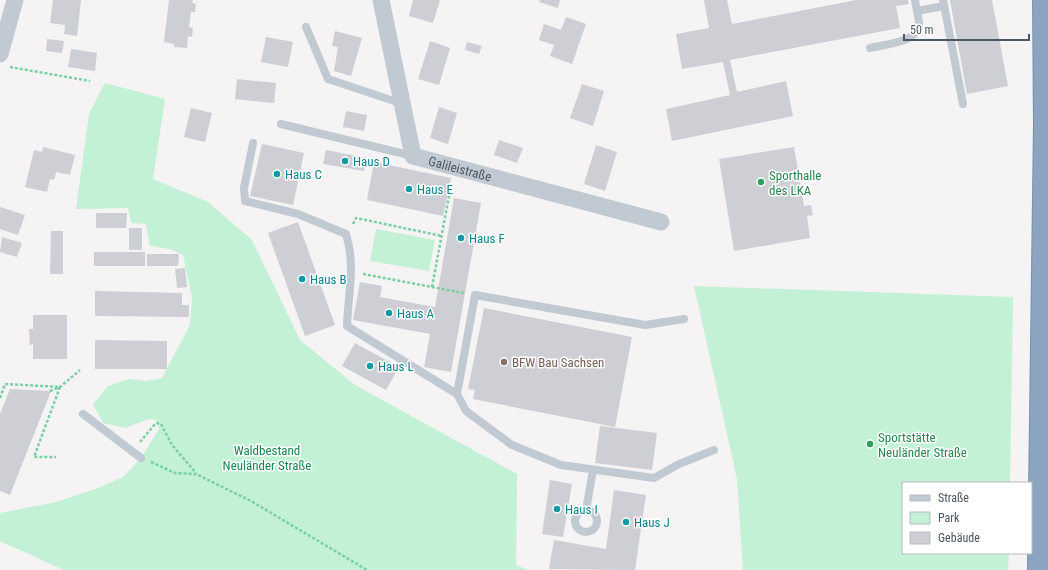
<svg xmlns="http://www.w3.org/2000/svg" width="1048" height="570" viewBox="0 0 1048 570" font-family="'Roboto Condensed',sans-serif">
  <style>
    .green { fill: #c3f1d5 }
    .building { fill: #cdcfd5 }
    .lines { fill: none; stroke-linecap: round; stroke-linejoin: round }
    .motorway-casing { stroke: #7690ad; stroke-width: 24 }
    .path { stroke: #7ad0a6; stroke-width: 2.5; stroke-dasharray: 3 2; stroke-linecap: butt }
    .service { stroke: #c1cad2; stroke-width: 8 }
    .minor { stroke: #c1cad2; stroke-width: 17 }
    .motorway { stroke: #8ba5c1; stroke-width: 22 }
    .culture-dot { fill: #0f9aa8; stroke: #fff; stroke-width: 1.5 }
    .leisure-dot { fill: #2e9e5b; stroke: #fff; stroke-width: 1.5 }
    .education-dot { fill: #8d6e63; stroke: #fff; stroke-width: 1.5 }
    .labels { text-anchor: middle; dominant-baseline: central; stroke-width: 3; stroke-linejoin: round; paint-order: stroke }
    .culture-label { font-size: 13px; fill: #0d838f; stroke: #fff; text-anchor: start }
    .street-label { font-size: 13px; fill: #4a5661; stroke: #fff }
    .leisure-label { font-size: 13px; fill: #27864d; stroke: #fff; text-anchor: start }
    .education-label { font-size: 13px; fill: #785e54; stroke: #fff; text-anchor: start }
    .park-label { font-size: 13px; fill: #17864f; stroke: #fff }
  </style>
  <rect width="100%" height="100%" fill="#f5f3f3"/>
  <path class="green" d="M 105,83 L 165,99 L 153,179 L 208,202 L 252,240 L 300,340 L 355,385 L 517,474 L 516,565 L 528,570 L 64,570 L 0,541 L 0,513 L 56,502 L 98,488 L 123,477 L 141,458 L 159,429 L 156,420 L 148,419 L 126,428 L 103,423 L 93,404 L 108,386 L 129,379 L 146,381 L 162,378 L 190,325 L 192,297 L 183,255 L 170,249 L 150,246 L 146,224 L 131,223 L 128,208 L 76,209 L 89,114 Z
    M 376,229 L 435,240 L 429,271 L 370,261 Z
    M 694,286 L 1013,297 L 1010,483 L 903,483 L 903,553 L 1009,553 L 1008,570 L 743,570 L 737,479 Z"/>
  <path class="building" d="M 53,0 L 81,0 L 77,36 L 64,34 L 65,25 L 50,23 Z
    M 169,0 L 193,0 L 192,3 L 196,4 L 195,12 L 191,12 L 189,27 L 193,28 L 192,37 L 188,36 L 187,48 L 174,47 L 174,44 L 164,42 Z
    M 413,0 L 440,0 L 433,23 L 409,16 Z
    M 540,0 L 560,0 L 558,8 L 539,2 Z
    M 704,0 L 727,0 L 732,24 L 856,0 L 908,0 L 909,4 L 896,6 L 900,28 L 730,60 L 737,92 L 786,81 L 793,116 L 672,141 L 666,109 L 730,95 L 723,62 L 682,69 L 676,34 L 709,28 Z
    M 950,0 L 992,0 L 1008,86 L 967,94 Z
    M 566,17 L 586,24 L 572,64 L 550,56 L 554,45 L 539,40 L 544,24 L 561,30 Z
    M 335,31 L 362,38 L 351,76 L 334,71 L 338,47 L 332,46 Z
    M 266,37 L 293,42 L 288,67 L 261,62 Z
    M 47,39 L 64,41 L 62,53 L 46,51 Z
    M 430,41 L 450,48 L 439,85 L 418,79 Z
    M 467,42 L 482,46 L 479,54 L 465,50 Z
    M 71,49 L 97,53 L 95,71 L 68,67 Z
    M 237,79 L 276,83 L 274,103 L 235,99 Z
    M 582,84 L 604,91 L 593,126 L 570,118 Z
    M 439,107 L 457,113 L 448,144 L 430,138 Z
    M 191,108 L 212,113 L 205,142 L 184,137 Z
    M 346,111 L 367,115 L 364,131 L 343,127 Z
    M 499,140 L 523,148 L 517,163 L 494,155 Z
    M 262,144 L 304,153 L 293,205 L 250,196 Z
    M 596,145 L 617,152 L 605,191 L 584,184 Z
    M 43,147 L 75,155 L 70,175 L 56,172 L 54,180 L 50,179 L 47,192 L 25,187 L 34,150 L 42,152 Z
    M 794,147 L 804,206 L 811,205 L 813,215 L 807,216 L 810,238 L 734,251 L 719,159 Z
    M 326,150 L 367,158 L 364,171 L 323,164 Z
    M 374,162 L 451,178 L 443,216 L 367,200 Z
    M 454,198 L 481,203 L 451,372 L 424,367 L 430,334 L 353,320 L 360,282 L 382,286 L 380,297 L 435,307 Z
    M 0,207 L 25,215 L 18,235 L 0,229 Z
    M 96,213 L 127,213 L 126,228 L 96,228 Z
    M 298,222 L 335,325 L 305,336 L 268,233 Z
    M 129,228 L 142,228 L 142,250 L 129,250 Z
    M 51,231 L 63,231 L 63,274 L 50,274 Z
    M 2,237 L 22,243 L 17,257 L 0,252 Z
    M 94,252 L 145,252 L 145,266 L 94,266 Z
    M 147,254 L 179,254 L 178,266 L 147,266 Z
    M 185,268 L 187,287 L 177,288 L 175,269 Z
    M 95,291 L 182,293 L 182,305 L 189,305 L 189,317 L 95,316 Z
    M 484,308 L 632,337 L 615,427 L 473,399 L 475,390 L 468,389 Z
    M 33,315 L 67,315 L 67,359 L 33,359 L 33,344 L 30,345 L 29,329 L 33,329 Z
    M 95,340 L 167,341 L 167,369 L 95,369 Z
    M 355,343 L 399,367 L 386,390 L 342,366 Z
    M 10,389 L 51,391 L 10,495 L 0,491 L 0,414 Z
    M 600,426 L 657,433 L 652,470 L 595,463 Z
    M 550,480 L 572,484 L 563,537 L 542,534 Z
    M 614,490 L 646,495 L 635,570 L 549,569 L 554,540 L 606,549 Z"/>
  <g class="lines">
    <defs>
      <path id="motorway" d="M 1039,570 L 1045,124 L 1044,0"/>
    </defs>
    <use href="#motorway" class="motorway-casing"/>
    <path class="path" d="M 10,67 L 90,81
      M 353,224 L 356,218 L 442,236
      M 363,274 L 464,293
      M 432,287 L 449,196
      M 50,391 L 60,387 L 80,370
      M 0,398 L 5,384 L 60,387 L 34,457 L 56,457
      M 140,442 L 156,423 L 161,424 L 172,445 L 196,473
      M 151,462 L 175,473 L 196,474 L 251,501 L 367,570"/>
    <path class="service" d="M 943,0 L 963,104
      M 917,11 L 944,6
      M 306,27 L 328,79 L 400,103
      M 870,48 C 885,44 920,43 919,22 C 918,15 916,7 915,0
      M 281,124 L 413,156
      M 253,143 L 244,188 L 245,201 L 298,214 L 346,234 C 356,266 348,294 347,326 L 457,394
      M 684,319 L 645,325 L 475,295 L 457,394 L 466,411 L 512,445 L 561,465 L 654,478 L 679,464 L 714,450
      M 83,414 L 141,458
      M 586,510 L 593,470
      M575 521a11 11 0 1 1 22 0a11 11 0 1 1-22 0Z"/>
    <g class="minor">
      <path id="s1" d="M 381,0 L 413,156 L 661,222"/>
      <path d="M 0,54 L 15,0"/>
    </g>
    <use href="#motorway" class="motorway"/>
  </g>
  <g class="culture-dot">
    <circle cx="345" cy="161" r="4"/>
    <circle cx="277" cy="174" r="4"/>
    <circle cx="409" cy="189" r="4"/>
    <circle cx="461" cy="238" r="4"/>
    <circle cx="302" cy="279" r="4"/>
    <circle cx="389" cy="313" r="4"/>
    <circle cx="370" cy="366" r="4"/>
    <circle cx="557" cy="509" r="4"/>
    <circle cx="626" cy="522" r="4"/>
  </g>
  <g class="leisure-dot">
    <circle cx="761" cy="182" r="4"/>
    <circle cx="870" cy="444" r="4"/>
  </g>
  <circle class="education-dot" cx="504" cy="362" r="4"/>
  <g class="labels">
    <g class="culture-label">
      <text x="353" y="161">Haus D</text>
      <text x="285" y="174">Haus C</text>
      <text x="417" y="189">Haus E</text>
      <text x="469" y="238">Haus F</text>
      <text x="310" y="279">Haus B</text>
      <text x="397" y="313">Haus A</text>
      <text x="378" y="366">Haus L</text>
      <text x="565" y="509">Haus I</text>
      <text x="634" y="522">Haus J</text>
    </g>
    <g class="street-label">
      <text stroke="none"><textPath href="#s1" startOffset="208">Galileistraße</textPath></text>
    </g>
    <g class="leisure-label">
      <text x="769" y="175">Sporthalle<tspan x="769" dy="15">des LKA</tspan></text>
      <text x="878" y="437">Sportstätte<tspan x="878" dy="15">Neuländer Straße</tspan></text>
    </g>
    <g class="education-label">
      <text x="512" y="362">BFW Bau Sachsen</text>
    </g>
    <g class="park-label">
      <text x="267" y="450">Waldbestand<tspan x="267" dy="15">Neuländer Straße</tspan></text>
    </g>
  </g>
  <rect x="902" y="482" width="130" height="72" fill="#ffffff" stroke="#b7bbc0"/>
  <rect x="910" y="495" width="20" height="6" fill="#c1cad2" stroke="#b7bbc0"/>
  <text x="938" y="502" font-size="12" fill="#4a5661">Straße</text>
  <rect x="910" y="512" width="20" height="12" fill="#c3f1d5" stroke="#b7bbc0"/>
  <text x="938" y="522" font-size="12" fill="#4a5661">Park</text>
  <rect x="910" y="532" width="20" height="12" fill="#cdcfd5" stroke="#b7bbc0"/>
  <text x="938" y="542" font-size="12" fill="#4a5661">Gebäude</text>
  <path d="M904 34v6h125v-6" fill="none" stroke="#4a5661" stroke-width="2"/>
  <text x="910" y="34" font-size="12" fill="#4a5661" stroke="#ffffff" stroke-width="3" paint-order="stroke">50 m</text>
</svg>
